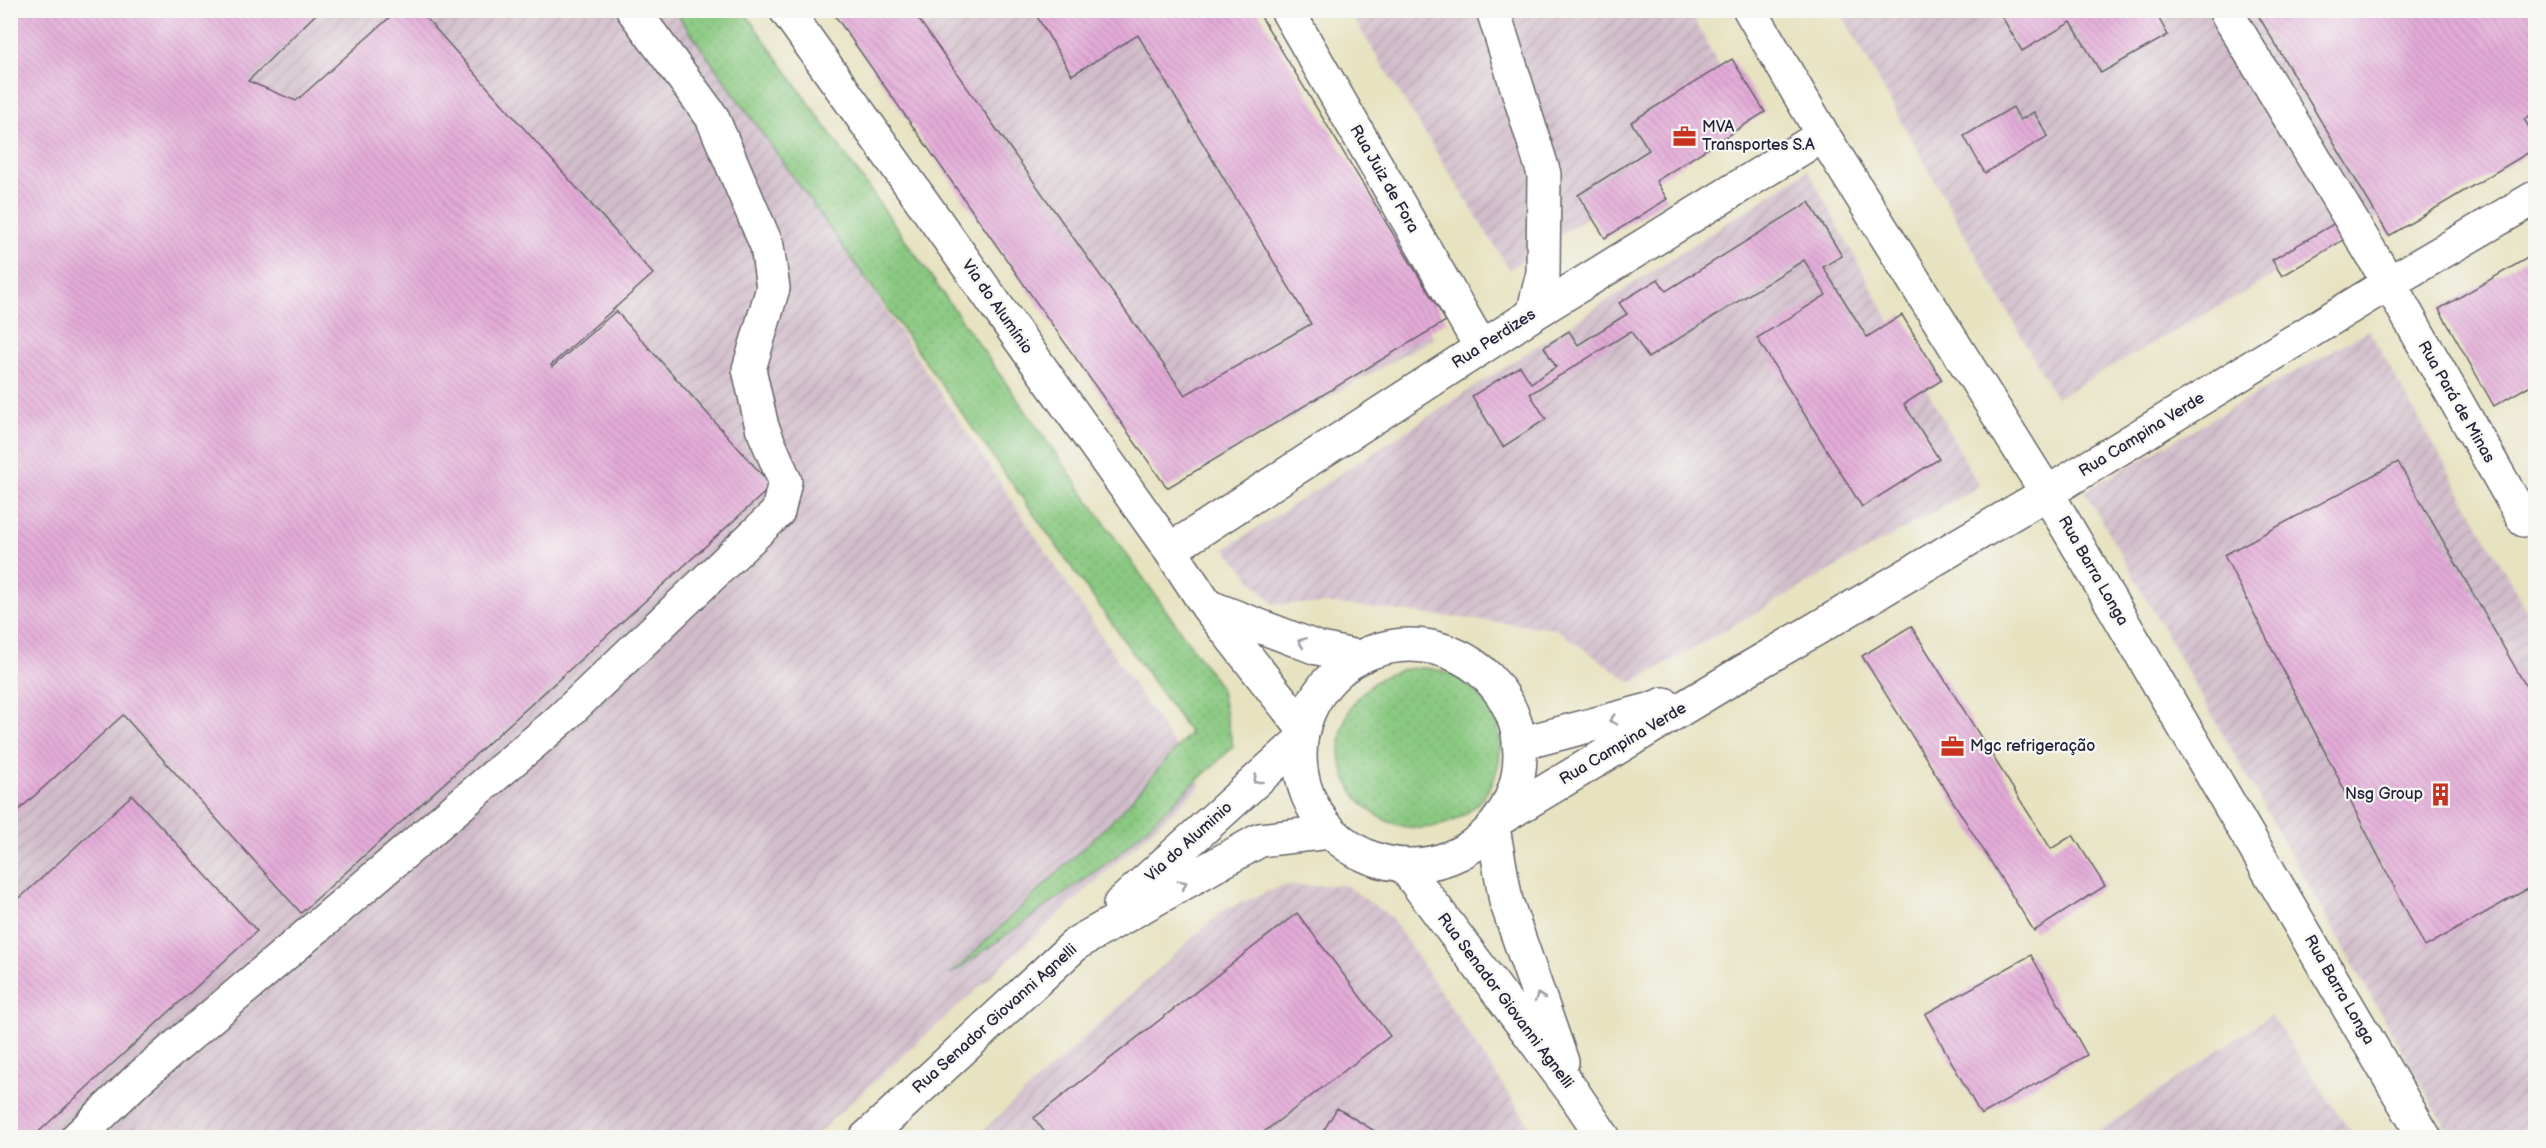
<svg xmlns="http://www.w3.org/2000/svg" width="2546" height="1148" viewBox="0 0 2546 1148" font-family="'Balsamiq Sans',sans-serif">
  <style>
    .industrial { fill: url(#industrial-furrows) }
    .grass { fill: url(#grass-dots); stroke: #56765e; stroke-width: 1.5 }
    .building { fill: url(#building-back-hatch) }
    .lines { fill: none; stroke-linecap: round; stroke-linejoin: round }
    .minor-casing { stroke: #67656a; stroke-width: 36 }
    .major-casing { stroke: #67656a; stroke-width: 36 }
    .minor { stroke: #fff; stroke-width: 33 }
    .major { stroke: #fff; stroke-width: 33 }
    .oneway { stroke: #9c9ca7 }
    .labels { text-anchor: middle; dominant-baseline: central; stroke-width: 4.5; stroke-linejoin: round; paint-order: stroke }
    .poi-label { font-size: 16px; fill: #22223b; stroke: #f6f6f2; text-anchor: start }
    .street-label { font-size: 16px; fill: #22223b; stroke: #f6f6f2 }
  </style>
  <defs>
    <pattern id="industrial-furrows" width="10" height="10" patternUnits="userSpaceOnUse" patternTransform="scale(1.5)"><rect width="10" height="10" fill="#d1bdca"/><path d="M-1 1l2-2M0 10L10 0M9 11l2-2" fill="none" stroke="#b3a2ae"/></pattern>
    <pattern id="grass-dots" width="8" height="8" patternUnits="userSpaceOnUse" patternTransform="scale(1.5)"><rect width="8" height="8" fill="#8ac981"/><path d="M2 2h.1M6 6h.1" fill="none" stroke="#77ac70" stroke-width="1.8" stroke-linecap="round"/></pattern>
    <pattern id="building-back-hatch" width="6" height="6" patternUnits="userSpaceOnUse" patternTransform="scale(1.5)"><rect width="6" height="6" fill="#e3abd8"/><path d="M-1 5l2 2M0 0l6 6M5-1l2 2" fill="none" stroke="#c293ba"/></pattern>
  </defs>
  <rect width="100%" height="100%" fill="#f6f6f2"/>
  <filter id="ink" filterUnits="userSpaceOnUse"><feTurbulence type="fractalNoise" baseFrequency=".0167" numOctaves="2"/><feDisplacementMap in="SourceGraphic" scale="12" xChannelSelector="R" yChannelSelector="G"/><feConvolveMatrix kernelMatrix="1 2 1 2 8 2 1 2 1" color-interpolation-filters="sRGB"/></filter>
  <filter id="wash" filterUnits="userSpaceOnUse"><feTurbulence type="fractalNoise" baseFrequency=".008" numOctaves="4" result="noise"/><feDisplacementMap in="SourceGraphic" scale="24" xChannelSelector="R" yChannelSelector="G"/><feGaussianBlur stdDeviation="1.35" result="paint"/><feColorMatrix in="noise" values="0 0 0 0 0 0 0 0 0 0 0 0 0 0 0 0 0 1.4 0 .05"/><feComposite in="paint" operator="in"/></filter>
  <g filter="url(#wash)">
    <rect width="100%" height="100%" fill="#e7e2c0"/>
    <path class="industrial" d="M 10,11 L 687,11 L 1201,786 L 813,1137 L 11,1137 Z
      M 885,11 L 1256,11 L 1434,338 L 1175,484 Z
      M 1349,11 L 1690,11 L 1744,115 L 1509,269 Z
      M 1840,11 L 2535,11 L 2535,128 L 2056,398 Z
      M 1808,170 L 1979,486 L 1632,683 L 1556,629 L 1336,604 L 1273,604 L 1225,549 Z
      M 2369,330 L 2535,625 L 2535,1137 L 2451,1137 L 2085,491 Z
      M 1345,885 L 1391,917 L 1537,1137 L 975,1138 L 1222,911 L 1282,886 Z
      M 2271,1015 L 2354,1137 L 2090,1137 Z"/>
    <path class="grass" d="M 675,11 L 744,11 L 1220,687 L 1233,747 L 1114,858 L 950,975 L 1119,814 L 1190,733 Z
      M1340 748a80 80 0 1 1 160 0a80 80 0 1 1-160 0Z"/>
    <g id="blocks">
      <path class="building" d="M 10,10 L 320,10 L 248,81 L 296,101 L 398,10 L 419,10 L 653,274 L 551,365 L 552,367 L 616,311 L 772,486 L 301,913 L 123,715 L 10,818 Z
        M 831,10 L 912,10 L 1185,395 L 1311,324 L 1138,35 L 1072,75 L 1033,10 L 1257,10 L 1446,321 L 1167,488 Z
        M 1998,10 L 2154,10 L 2168,35 L 2101,73 L 2071,22 L 2022,51 Z
        M 2255,10 L 2536,10 L 2536,112 L 2524,119 L 2536,139 L 2536,148 L 2389,236 Z
        M 1732,59 L 1765,112 L 1656,181 L 1667,199 L 1605,238 L 1578,195 L 1649,150 L 1631,122 Z
        M 2013,107 L 2020,120 L 2034,112 L 2048,136 L 1985,173 L 1964,136 Z
        M 1809,202 L 1842,256 L 1823,267 L 1867,337 L 1902,315 L 1942,380 L 1904,404 L 1939,459 L 1862,507 L 1757,338 L 1826,295 L 1804,260 L 1648,358 L 1631,331 L 1530,394 L 1546,419 L 1503,447 L 1472,396 L 1520,366 L 1531,383 L 1556,367 L 1544,347 L 1569,331 L 1578,345 L 1627,314 L 1619,303 L 1658,279 L 1666,291 Z
        M 2335,223 L 2345,239 L 2282,276 L 2272,260 Z
        M 2536,253 L 2536,382 L 2494,406 L 2439,309 Z
        M 2398,462 L 2536,704 L 2536,884 L 2425,947 L 2224,555 Z
        M 1911,626 L 2051,849 L 2073,835 L 2105,886 L 2034,931 L 1862,656 Z
        M 132,795 L 257,931 L 32,1138 L 10,1138 L 10,907 Z
        M 1297,913 L 1390,1036 L 1256,1138 L 1049,1138 L 1034,1118 Z
        M 2031,955 L 2087,1055 L 1981,1115 L 1925,1014 Z
        M 1337,1108 L 1386,1138 L 1319,1138 Z"/>
    </g>
  </g>
  <g filter="url(#ink)">
    <use href="#blocks" fill-opacity="0" stroke="#67656a" stroke-width="1.5"/>
    <g class="lines">
      <defs>
        <path id="minor" d="M 786,10 L 1170,550 L 1207,606 L 1303,728
          M 1287,10 L 1481,347
          M 1493,10 L 1544,174 L 1543,273 L 1533,314
          M 1750,10 L 1823,135 L 2047,493
          M 2225,10 L 2389,283 L 2524,520
          M 1170,550 L 1533,314 L 1823,135
          M 1207,606 L 1317,648 L 1358,657
          M 1120,904 L 1300,741
          M 77,1138 L 138,1079 L 559,721 L 778,512 L 785,481 L 762,427 L 749,369 L 773,288 L 767,246 L 712,117 L 633,10
          M 866,1138 L 1077,943 L 1260,840 L 1330,832"/>
        <path id="major" d="M 2047,493 L 2425,1138
          M1300 755a110 110 0 1 1 220 0a110 110 0 1 1-220 0Z
          M 1519,744 L 1649,710 L 1664,704
          M 1501,818 L 1746,670 L 2047,493 L 2389,283 L 2536,197
          M 1493,828 L 1506,901 L 1562,1062
          M 1404,866 L 1573,1092 L 1604,1138"/>
      </defs>
      <use href="#minor" class="minor-casing"/>
      <use href="#major" class="major-casing"/>
      <use href="#minor" class="minor"/>
      <use href="#major" class="major"/>
    </g>
    <defs><path id="oneway-chevron" d="M-2-3.5L2.5 0L-2 3.5" fill="none" stroke-width="1.6" stroke-linecap="round" stroke-linejoin="round" transform="scale(1.5)"/></defs>
    <g class="oneway">
      <use href="#oneway-chevron" transform="translate(1302 642) rotate(-159)"/>
      <use href="#oneway-chevron" transform="translate(1613 720) rotate(166)"/>
      <use href="#oneway-chevron" transform="translate(1257 780) rotate(138)"/>
      <use href="#oneway-chevron" transform="translate(1183 884) rotate(-29)"/>
      <use href="#oneway-chevron" transform="translate(1539 997) rotate(-109)"/>
    </g>
  </g>
  <defs>
    <symbol id="office-bare" viewBox="-9 -9 18 18"><path d="M-6-3h4V-5.5h4V-3h4V5H-6ZM-1-4.5V-3h2v-1.5ZM-6 0V1H6V0Z" fill="#c8321e" stroke="#f6f6f2" stroke-width="2.5" paint-order="stroke"/></symbol>
    <symbol id="building-bare" viewBox="-9 -9 18 18"><path d="M-4-6H4V6H1V3H-1V6H-4ZM-2.5-4.3h1.7v1.8h-1.7ZM.8-4.3h1.7v1.8H.8ZM-2.5-1h1.7V.8h-1.7ZM.8-1h1.7V.8H.8Z" fill="#c8321e" stroke="#f6f6f2" stroke-width="2.5" paint-order="stroke"/></symbol>
  </defs>
  <g fill-rule="evenodd">
    <use href="#office-bare" x="1668" y="120" width="33" height="33"/>
    <use href="#office-bare" x="1936" y="730" width="33" height="33"/>
    <use href="#building-bare" x="2424" y="778" width="33" height="33"/>
  </g>
  <g class="labels">
    <g class="poi-label">
      <text x="1702" y="127">MVA<tspan x="1702" dy="18">Transportes S.A</tspan></text>
      <text x="1970" y="746">Mgc refrigeração</text>
      <text x="2423" y="794" text-anchor="end">Nsg Group</text>
    </g>
    <g class="street-label">
      <text transform="translate(1384 179) rotate(60)">Rua Juiz de Fora</text>
      <text transform="translate(997 307) rotate(55)">Via do Alumínio</text>
      <text transform="translate(1494 339) rotate(-33)">Rua Perdizes</text>
      <text transform="translate(2456 402) rotate(60)">Rua Pará de Minas</text>
      <text transform="translate(2142 435) rotate(-32)">Rua Campina Verde</text>
      <text transform="translate(2093 571) rotate(60)">Rua Barra Longa</text>
      <text transform="translate(1623 744) rotate(-31)">Rua Campina Verde</text>
      <text transform="translate(1189 842) rotate(-42)">Via do Aluminio</text>
      <text transform="translate(2339 990) rotate(60)">Rua Barra Longa</text>
      <text transform="translate(1505 1001) rotate(53)">Rua Senador Giovanni Agnelli</text>
      <text transform="translate(995 1019) rotate(-42)">Rua Senador Giovanni Agnelli</text>
    </g>
  </g>
  <rect width="2546" height="1148" fill="none" stroke="#f6f6f2" stroke-width="36"/>
</svg>
